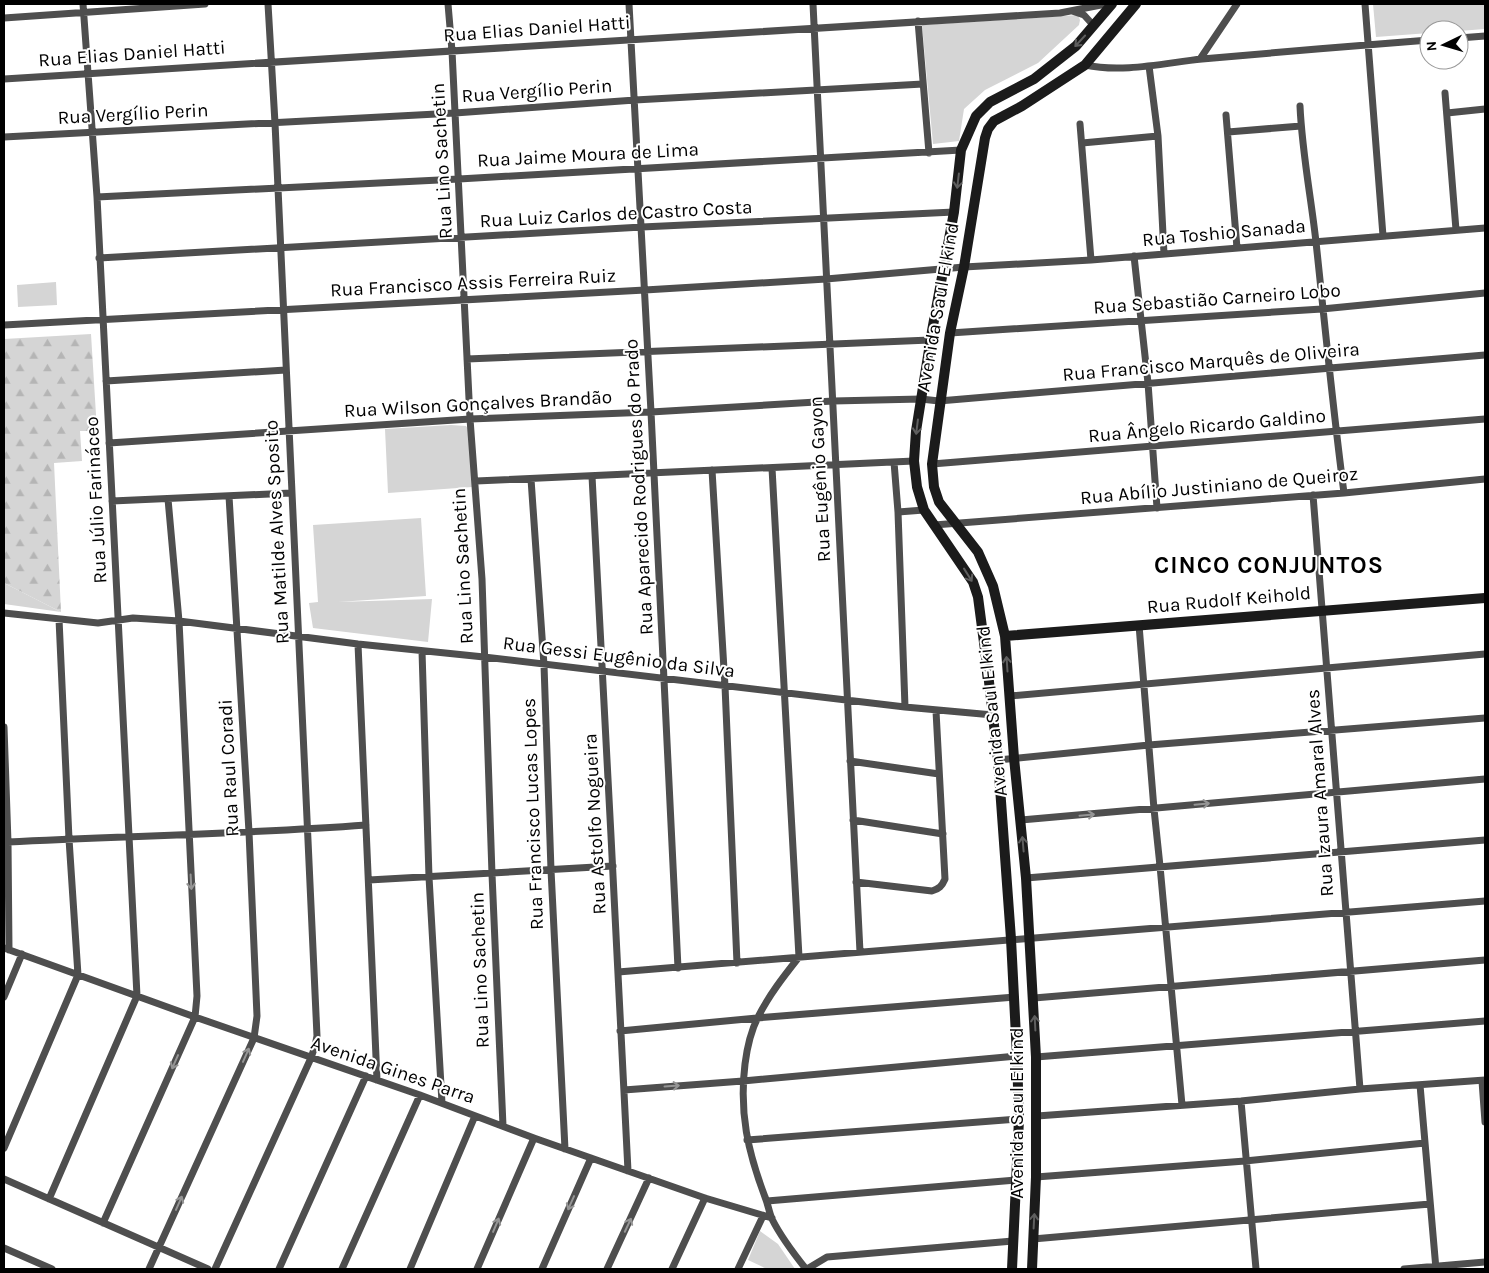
<svg xmlns="http://www.w3.org/2000/svg" width="1489" height="1273" viewBox="0 0 1489 1273" font-family="Karla,sans-serif">
  <style>
    .forest { fill: url(#forest-firs) }
    .park { fill: #d5d5d5 }
    .lines { fill: none; stroke-linecap: round; stroke-linejoin: round }
    .street { stroke: #4e4e4e; stroke-width: 7 }
    .secondary { stroke: #1b1b1b; stroke-width: 10 }
    .oneway { stroke: #5f5f5f }
    .oneway2 { stroke: #959595 }
    .labels { text-anchor: middle; dominant-baseline: central; stroke-width: 4; stroke-linejoin: round; paint-order: stroke }
    .street-label { font-size: 19px; fill: #000; stroke: #fff }
    .district-label { font-size: 24px; font-weight: bold; letter-spacing: 1px; fill: #000; stroke: #fff }
  </style>
  <defs>
    <pattern id="forest-firs" width="22" height="20" patternUnits="userSpaceOnUse" patternTransform="scale(1.25)"><rect width="22" height="20" fill="#d5d5d5"/><path d="M5 1l3.5 6h-7zM16 11l3.5 6h-7z" fill="#b5b5b5"/></pattern>
  </defs>
  <rect width="100%" height="100%" fill="#fff"/>
  <path class="forest" d="M 91,334 L 97,431 L 80,431 L 82,461 L 54,463 L 61,612 L 4,583 L 4,339 Z"/>
  <path class="park" d="M 1373,4 L 1485,4 L 1485,29 L 1459,31 L 1429,30 L 1429,33 L 1376,37 Z
    M 1078,15 L 1080,20 L 1079,25 L 1038,63 L 985,90 L 964,109 L 959,141 L 933,144 L 922,25 Z
    M 56,282 L 57,305 L 18,307 L 17,285 Z
    M 451,425 L 466,426 L 470,431 L 472,487 L 388,493 L 385,429 Z
    M 421,518 L 426,596 L 338,602 L 432,599 L 428,642 L 313,628 L 309,603 L 318,602 L 313,525 Z
    M 4,583 L 61,612 L 4,604 Z
    M 760,1231 L 778,1244 L 795,1269 L 767,1269 L 748,1260 Z"/>
  <g class="lines">
    <path class="street" d="M 448,4 L 452,51 L 470,419 L 482,579 L 492,874 L 503,1126
      M 629,4 L 651,412 L 678,968
      M 813,4 L 860,952
      M 1365,4 L 1383,236
      M 1072,11 L 1084,15 L 1094,26
      M 4,18 L 205,4
      M 918,21 L 929,153
      M 1459,38 L 1485,36
      M 1200,59 L 1237,4
      M 1085,65 C 1123,73 1164,63 1202,59 C 1278,52 1353,46 1429,40
      M 1149,66 L 1158,136 L 1164,254
      M 4,79 L 1060,13 L 1106,4
      M 1445,93 L 1456,230
      M 1300,106 C 1302,152 1311,197 1316,242 C 1325,326 1333,410 1344,493
      M 1447,113 L 1485,109
      M 1226,115 L 1237,248
      M 1080,124 L 1091,260
      M 1228,132 L 1301,126
      M 4,137 L 455,113 L 635,100 L 923,84
      M 1082,143 L 1158,136
      M 97,197 L 459,179 L 961,150
      M 1134,256 L 1148,383 L 1157,508
      M 99,258 L 642,227 L 954,212
      M 4,325 L 645,290 L 826,279 L 964,267 L 1091,260 L 1485,228
      M 950,333 L 1322,309 L 1485,293
      M 467,359 L 930,340
      M 106,381 L 286,370
      M 109,443 L 470,419 L 651,412 L 833,401 L 921,399 L 939,401 L 1485,355
      M 894,462 L 898,512 L 905,707
      M 932,464 L 1485,419
      M 772,468 L 799,957
      M 712,470 L 725,686 L 737,963
      M 592,476 C 606,708 615,939 628,1171
      M 531,479 L 544,665 L 551,870 L 565,1149
      M 476,481 L 914,461
      M 1313,495 L 1360,1089
      M 112,501 L 291,493
      M 898,512 L 924,510
      M 934,525 L 1344,493 L 1485,479
      M 4,613 L 98,623 L 133,618 L 179,621 L 358,644 L 484,657 L 905,707 L 993,715
      M 1139,625 L 1154,809 L 1160,866 L 1182,1105
      M 358,644 L 377,1080
      M 422,651 L 429,877 L 442,1103
      M 1010,696 L 1485,654
      M 4,727 L 8,842 L 9,950
      M 998,760 L 1149,745 L 1485,718
      M 850,761 L 939,774
      M 853,820 L 943,834
      M 1021,820 L 1485,779
      M 8,842 C 127,836 247,834 366,825
      M 1026,878 L 1485,840
      M 369,880 L 613,866
      M 856,882 L 932,891 C 939,889 942,886 945,879 L 936,711
      M 4,948 L 195,1017 L 420,1095 L 534,1138 L 705,1198 L 772,1218
      M 799,957 C 784,976 769,995 758,1017 C 751,1031 747,1048 745,1064 C 739,1113 748,1152 765,1197 C 768,1204 769,1212 772,1219 C 781,1237 794,1254 806,1269
      M 618,972 L 1485,901
      M 4,997 L 22,954
      M 1034,998 L 1485,960
      M 620,1031 L 757,1018 L 1015,997
      M 1036,1057 L 1485,1021
      M 1482,1081 L 1485,1122
      M 1420,1085 L 1436,1269
      M 624,1090 L 743,1081 L 1017,1056
      M 1241,1101 L 1256,1269
      M 1037,1116 L 1241,1101 L 1360,1089 L 1485,1080
      M 747,1140 L 1019,1119
      M 4,1148 L 78,975 L 69,839 L 59,619
      M 1036,1177 L 1245,1161 L 1425,1143
      M 4,1179 L 208,1269
      M 49,1199 L 137,996 L 97,197 L 83,4
      M 767,1201 L 1016,1180
      M 103,1223 L 195,1017 L 197,996 L 179,621 L 168,499
      M 1033,1239 L 1430,1204
      M 4,1248 L 52,1269
      M 149,1269 L 254,1038 L 257,1016 L 249,832 L 229,496
      M 215,1269 L 311,1058 L 315,1046 L 317,1036 L 275,123 L 268,4
      M 279,1269 L 366,1076
      M 342,1269 L 420,1095
      M 410,1269 L 475,1116
      M 477,1269 L 534,1138
      M 542,1269 L 591,1158
      M 607,1269 L 649,1178
      M 672,1269 L 705,1198
      M 738,1269 L 763,1216
      M 807,1269 L 827,1257 L 1013,1241
      M 1404,1269 L 1485,1262"/>
    <path class="secondary" d="M 1005,636 L 1485,598
      M 1012,1269 L 1019,1119 L 1017,1056 L 1011,939 L 998,760 L 988,673 L 978,597 L 973,582 L 924,510 L 917,487 L 914,461 L 916,431 L 932,331 L 954,212 L 961,150 L 976,116 L 990,102 L 1034,79 L 1076,46 L 1112,4
      M 1032,1269 L 1036,1177 L 1036,1057 L 1026,878 L 1014,758 L 1005,636 L 993,586 L 978,552 L 939,502 L 934,487 L 932,464 L 950,333 L 964,267 L 985,138 L 988,129 L 994,121 L 1022,106 L 1085,65 L 1136,4"/>
  </g>
  <defs><path id="oneway-shaft" d="M-6 0H5M1.5-3L5.5 0L1.5 3" fill="none" stroke-width="1.6" stroke-linecap="round" stroke-linejoin="round" transform="scale(1.25)"/></defs>
  <g class="oneway">
    <use href="#oneway-shaft" transform="translate(1080 41) rotate(133)"/>
    <use href="#oneway-shaft" transform="translate(958 181) rotate(97)"/>
    <use href="#oneway-shaft" transform="translate(917 427) rotate(97)"/>
    <use href="#oneway-shaft" transform="translate(968 575) rotate(58)"/>
    <use href="#oneway-shaft" transform="translate(1007 664) rotate(-94)"/>
    <use href="#oneway-shaft" transform="translate(1023 844) rotate(-95)"/>
    <use href="#oneway-shaft" transform="translate(1035 1023) rotate(-93)"/>
    <use href="#oneway-shaft" transform="translate(1034 1221) rotate(-87)"/>
  </g>
  <g class="oneway2">
    <use href="#oneway-shaft" transform="translate(1202 804) rotate(-5)"/>
    <use href="#oneway-shaft" transform="translate(1087 815) rotate(-5)"/>
    <use href="#oneway-shaft" transform="translate(191 882) rotate(87)"/>
    <use href="#oneway-shaft" transform="translate(246 1055) rotate(-66)"/>
    <use href="#oneway-shaft" transform="translate(175 1062) rotate(114)"/>
    <use href="#oneway-shaft" transform="translate(672 1086) rotate(-4)"/>
    <use href="#oneway-shaft" transform="translate(179 1203) rotate(-66)"/>
    <use href="#oneway-shaft" transform="translate(571 1203) rotate(114)"/>
    <use href="#oneway-shaft" transform="translate(496 1225) rotate(-67)"/>
    <use href="#oneway-shaft" transform="translate(628 1225) rotate(-65)"/>
  </g>
  <g class="labels">
    <g class="street-label">
      <text transform="translate(537 29) rotate(-4)">Rua Elias Daniel Hatti</text>
      <text transform="translate(132 54) rotate(-4)">Rua Elias Daniel Hatti</text>
      <text transform="translate(537 91) rotate(-4)">Rua Vergílio Perin</text>
      <text transform="translate(133 114) rotate(-3)">Rua Vergílio Perin</text>
      <text transform="translate(588 155) rotate(-3)">Rua Jaime Moura de Lima</text>
      <text transform="translate(442 161) rotate(-93)">Rua Lino Sachetin</text>
      <text transform="translate(616 214) rotate(-3)">Rua Luiz Carlos de Castro Costa</text>
      <text transform="translate(1224 233) rotate(-5)">Rua Toshio Sanada</text>
      <text transform="translate(473 283) rotate(-3)">Rua Francisco Assis Ferreira Ruiz</text>
      <text transform="translate(1217 299) rotate(-4)">Rua Sebastião Carneiro Lobo</text>
      <text transform="translate(938 307) rotate(-80)">Avenida Saul Elkind</text>
      <text transform="translate(1211 362) rotate(-5)">Rua Francisco Marquês de Oliveira</text>
      <text transform="translate(478 404) rotate(-3)">Rua Wilson Gonçalves Brandão</text>
      <text transform="translate(1207 426) rotate(-5)">Rua Ângelo Ricardo Galdino</text>
      <text transform="translate(820 479) rotate(-93)">Rua Eugênio Gayon</text>
      <text transform="translate(1219 486) rotate(-5)">Rua Abílio Justiniano de Queiroz</text>
      <text transform="translate(639 487) rotate(-93)">Rua Aparecido Rodrigues do Prado</text>
      <text transform="translate(96 500) rotate(-93)">Rua Júlio Farináceo</text>
      <text transform="translate(277 532) rotate(-93)">Rua Matilde Alves Sposito</text>
      <text transform="translate(463 566) rotate(-93)">Rua Lino Sachetin</text>
      <text transform="translate(1229 600) rotate(-5)">Rua Rudolf Keihold</text>
      <text transform="translate(619 657) rotate(7)">Rua Gessi Eugênio da Silva</text>
      <text transform="translate(992 711) rotate(-96)">Avenida Saul Elkind</text>
      <text transform="translate(229 768) rotate(-93)">Rua Raul Coradi</text>
      <text transform="translate(1320 793) rotate(-94)">Rua Izaura Amaral Alves</text>
      <text transform="translate(533 814) rotate(-92)">Rua Francisco Lucas Lopes</text>
      <text transform="translate(595 824) rotate(-93)">Rua Astolfo Nogueira</text>
      <text transform="translate(480 970) rotate(-92)">Rua Lino Sachetin</text>
      <text transform="translate(393 1070) rotate(19)">Avenida Gines Parra</text>
      <text transform="translate(1017 1113) rotate(-90)">Avenida Saul Elkind</text>
    </g>
    <g class="district-label">
      <text x="1269" y="565">CINCO CONJUNTOS</text>
    </g>
  </g>
  <rect width="1489" height="1273" fill="none" stroke="#000000" stroke-width="10"/>
  <g transform="translate(1444 45) rotate(265)"><circle r="24" fill="#ffffff" stroke="#999999"/>
  <path d="M0-4L9 19L0 12L-9 19Z" fill="#000000"/>
  <text y="-8" font-size="14" font-weight="bold" text-anchor="middle" fill="#000000">N</text>
  </g>
</svg>
